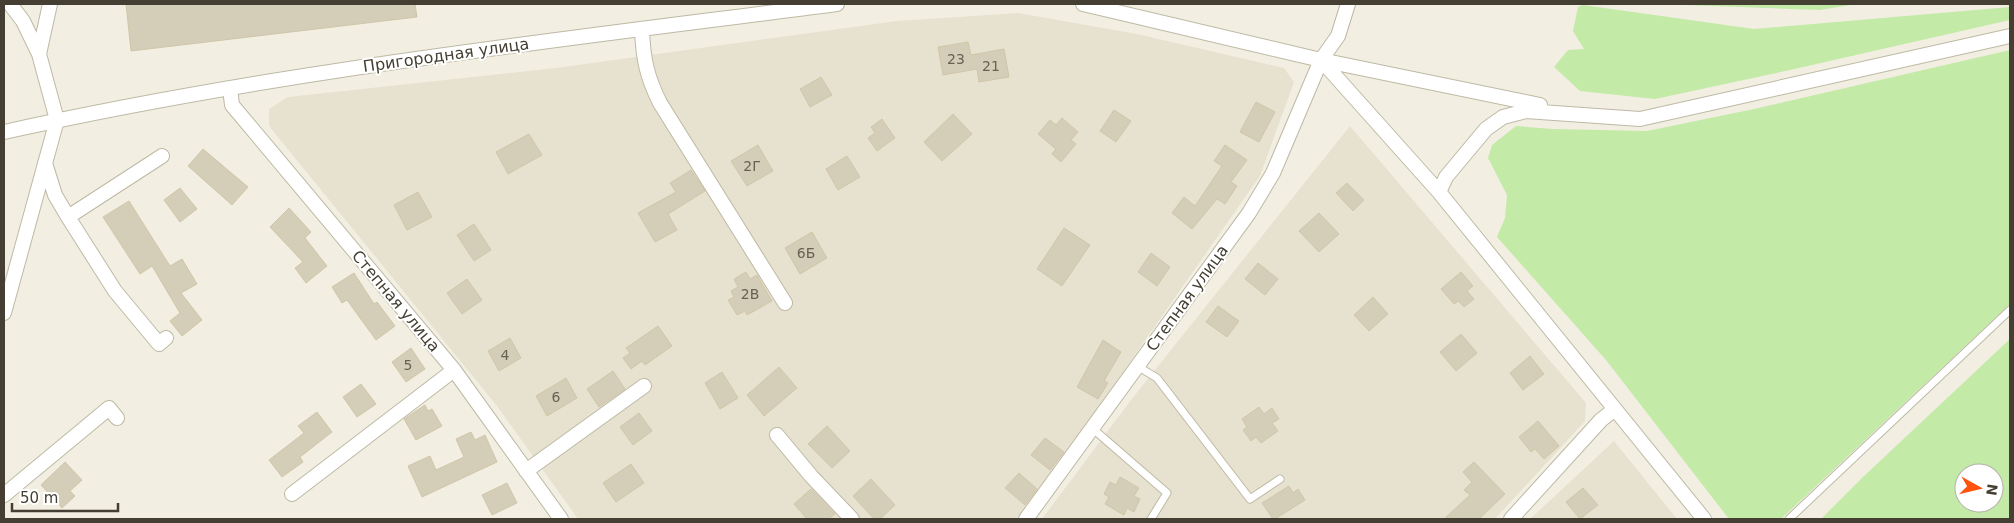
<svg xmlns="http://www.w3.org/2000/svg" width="2014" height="523" viewBox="0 0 2014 523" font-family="'DejaVu Sans',sans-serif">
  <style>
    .residential { fill: #e7e2cf }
    .green { fill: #c3eaa7; fill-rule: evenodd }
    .building { fill: #d4cdb7; stroke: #d0c6a9 }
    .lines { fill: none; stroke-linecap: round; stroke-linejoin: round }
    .lane-casing { stroke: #beb9a4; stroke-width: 9 }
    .street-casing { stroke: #beb9a4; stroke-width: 16 }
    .lane { stroke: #fff; stroke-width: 7 }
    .street { stroke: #fff; stroke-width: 14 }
    .labels { text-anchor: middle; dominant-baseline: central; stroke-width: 4; stroke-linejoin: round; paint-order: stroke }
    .number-label { font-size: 14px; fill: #686253 }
    .street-label { font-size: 16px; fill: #443f32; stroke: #fff }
  </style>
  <rect width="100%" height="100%" fill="#f2efe2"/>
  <path class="residential" d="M 1018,13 L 1137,34 L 1284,68 L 1294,82 L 1260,176 L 1046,482 L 1017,519 L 578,519 L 497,406 L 269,126 L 269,109 L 288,97 L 556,68 L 897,21 Z
    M 1350,126 L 1586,403 L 1585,421 L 1495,519 L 1042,519 L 1131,400 Z
    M 1614,441 L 1677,519 L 1530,519 Z"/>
  <path class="green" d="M 1658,4 L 1857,4 L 1820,10 Z
    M 1583,5 L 1754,29 L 2010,7 L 2010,20 L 1790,70 L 1655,99 L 1580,91 L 1554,67 L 1568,50 L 1584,49 L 1573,31 L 1578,7 Z
    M 2010,50 L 2010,304 L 1781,519 L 1729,519 L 1606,360 L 1497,237 L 1505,218 L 1507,195 L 1488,158 L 1492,145 L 1516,126 L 1553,129 L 1647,131 L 1754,109 Z
    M 2010,339 L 2010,519 L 1821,519 L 1863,477 ZM 1964,473 L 1994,473 L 1994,503 L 1964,503 Z"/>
  <path class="building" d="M 126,4 L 415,4 L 417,17 L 131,51 Z
    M 968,42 L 971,55 L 1004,49 L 1009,77 L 979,82 L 977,69 L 943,75 L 938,47 Z
    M 821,77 L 832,95 L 810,107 L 800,89 Z
    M 1256,102 L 1275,112 L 1259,142 L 1240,132 Z
    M 1114,110 L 1131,121 L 1116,142 L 1100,131 Z
    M 953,114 L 972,134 L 942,161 L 924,142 Z
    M 1062,118 L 1078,132 L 1071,140 L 1076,144 L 1061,162 L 1052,154 L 1056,149 L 1038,134 L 1050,120 L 1056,125 Z
    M 882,119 L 895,138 L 877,151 L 868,138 L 875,133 L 871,127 Z
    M 529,134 L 542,155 L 508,174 L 496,152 Z
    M 758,145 L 773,171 L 747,186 L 731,161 Z
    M 1225,145 L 1247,160 L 1231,182 L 1237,186 L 1225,204 L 1217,199 L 1192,229 L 1172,213 L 1184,197 L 1195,206 L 1222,166 L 1214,161 Z
    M 203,149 L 248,187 L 232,205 L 188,166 Z
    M 847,156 L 860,177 L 838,190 L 826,169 Z
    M 691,170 L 705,191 L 668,214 L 677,230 L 655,242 L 638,213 L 676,192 L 670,183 Z
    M 1347,183 L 1364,200 L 1353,211 L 1336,193 Z
    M 180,188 L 197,209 L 180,222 L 164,200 Z
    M 418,192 L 432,217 L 407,230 L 394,205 Z
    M 129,201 L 170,266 L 182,259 L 197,284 L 181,293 L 202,320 L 182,336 L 170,321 L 180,313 L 152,266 L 140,274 L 103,217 Z
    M 289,208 L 311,232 L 305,238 L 327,266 L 306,283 L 295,268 L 303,262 L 270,227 Z
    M 1319,213 L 1339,234 L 1319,252 L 1299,231 Z
    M 474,224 L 491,250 L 474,261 L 457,235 Z
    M 1064,228 L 1090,245 L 1062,286 L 1037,269 Z
    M 812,232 L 827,258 L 800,274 L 785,248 Z
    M 1151,253 L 1170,267 L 1157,286 L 1138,272 Z
    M 1258,263 L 1278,279 L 1265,295 L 1245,279 Z
    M 746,272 L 750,279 L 757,275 L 772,301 L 747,315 L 745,311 L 737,315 L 728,300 L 734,297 L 731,291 L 738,287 L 734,279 Z
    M 1461,272 L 1473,286 L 1467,291 L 1474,299 L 1464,307 L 1458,301 L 1454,304 L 1441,289 Z
    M 354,273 L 374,304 L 377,302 L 395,326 L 376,340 L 347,300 L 342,303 L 332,287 Z
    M 467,279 L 482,300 L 462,314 L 447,293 Z
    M 1373,297 L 1388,314 L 1369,331 L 1354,315 Z
    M 1218,306 L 1239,321 L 1227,337 L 1206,322 Z
    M 658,326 L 672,346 L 645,365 L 642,361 L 631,369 L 623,358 L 630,353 L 626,348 Z
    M 1461,334 L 1477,353 L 1456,371 L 1440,352 Z
    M 510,338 L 521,358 L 499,371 L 488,351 Z
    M 1103,340 L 1121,352 L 1104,381 L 1108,383 L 1098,399 L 1077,387 Z
    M 411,348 L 425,369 L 406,382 L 392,362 Z
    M 1530,356 L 1544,374 L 1523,390 L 1510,373 Z
    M 779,367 L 797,388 L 764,416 L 747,395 Z
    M 613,371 L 625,389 L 599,407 L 587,389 Z
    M 722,372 L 738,398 L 720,409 L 705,383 Z
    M 566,378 L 577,398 L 547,416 L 536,396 Z
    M 361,384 L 376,404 L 357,417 L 343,397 Z
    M 425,405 L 428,411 L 432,409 L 442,426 L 416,440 L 404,419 Z
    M 1259,407 L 1264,414 L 1272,408 L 1279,419 L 1272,423 L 1278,431 L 1261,443 L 1256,437 L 1251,441 L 1243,430 L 1247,427 L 1242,419 Z
    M 317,412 L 332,432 L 300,457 L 303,462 L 282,477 L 269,460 L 304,433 L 298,426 Z
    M 639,413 L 652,431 L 633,445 L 620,427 Z
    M 1538,421 L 1559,446 L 1544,459 L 1535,449 L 1531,452 L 1519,437 Z
    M 827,426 L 850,451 L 832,468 L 808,444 Z
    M 471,432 L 475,440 L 485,435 L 497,462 L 422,497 L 408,466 L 430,456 L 436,470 L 464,457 L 456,439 Z
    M 1045,438 L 1064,452 L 1050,470 L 1031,455 Z
    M 65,462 L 82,480 L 70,491 L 75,496 L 62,508 L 41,485 Z
    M 1474,462 L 1505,494 L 1479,519 L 1444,519 L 1470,495 L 1464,490 L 1472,482 L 1463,472 Z
    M 631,464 L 644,483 L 616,502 L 603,483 Z
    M 1019,473 L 1037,489 L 1025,505 L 1005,488 Z
    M 1120,477 L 1139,488 L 1134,496 L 1140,499 L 1134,512 L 1127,508 L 1124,515 L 1105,504 L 1109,497 L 1104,494 L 1110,482 L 1116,485 Z
    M 871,479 L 895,505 L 880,519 L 874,519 L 853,496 Z
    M 507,483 L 517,503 L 492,515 L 482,495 Z
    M 1289,486 L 1293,493 L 1298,489 L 1305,500 L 1275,519 L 1273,519 L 1262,503 Z
    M 1583,488 L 1598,505 L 1580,519 L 1566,502 Z
    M 811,489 L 835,514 L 828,519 L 807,519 L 794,504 Z"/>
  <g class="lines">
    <defs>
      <path id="lane" d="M 1137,366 L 1157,378 L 1250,499 L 1280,479
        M 1092,428 L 1167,493 L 1151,519
        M 1789,519 L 2010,310"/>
      <path id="street" d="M 1083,4 L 1321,60 L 1540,105
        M 642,29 C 643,59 647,77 660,103 L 785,303
        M 39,54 L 50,4
        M 1321,60 L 1439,192 L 1704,519
        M 230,88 L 232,105 L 454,370 L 561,519
        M 4,132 C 278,71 558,40 837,4
        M 45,163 L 55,195 L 68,217 L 115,291 L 159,344 L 166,338
        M 1439,192 L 1446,177 L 1486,129 L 1503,117 L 1526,111 L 1640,119 L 2010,36
        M 68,217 L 162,156
        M 4,313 L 57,120 L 39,54 L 23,21 L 10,4
        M 777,435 L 812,477 L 852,519
        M 526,471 L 644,386
        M 292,494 L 454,370
        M 4,495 L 109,408 L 117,418
        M 1026,519 L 1249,213 L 1273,173 L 1321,60 L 1338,36 L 1348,4
        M 1511,519 L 1601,420 L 1615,409"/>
    </defs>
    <use href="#lane" class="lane-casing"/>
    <use href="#street" class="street-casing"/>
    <use href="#lane" class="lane"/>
    <use href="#street" class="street"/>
  </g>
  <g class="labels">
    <g class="number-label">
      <text x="956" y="59">23</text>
      <text x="991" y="66">21</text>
      <text x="752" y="166">2Г</text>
      <text x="806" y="253">6Б</text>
      <text x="750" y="294">2В</text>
      <text x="505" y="355">4</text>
      <text x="408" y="365">5</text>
      <text x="556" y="397">6</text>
    </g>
    <g class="street-label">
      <text transform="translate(446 55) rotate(-8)">Пригородная улица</text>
      <text transform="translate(1187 298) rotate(-54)">Степная улица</text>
      <text transform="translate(396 301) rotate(50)">Степная улица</text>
    </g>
  </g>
  <rect width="2014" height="523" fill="none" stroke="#443f32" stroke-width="10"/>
  <g transform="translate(1979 488) rotate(98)"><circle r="24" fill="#ffffff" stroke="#b4b2ad"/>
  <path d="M0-4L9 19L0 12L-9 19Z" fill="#ff520c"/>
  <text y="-8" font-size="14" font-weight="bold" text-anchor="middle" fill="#443f32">N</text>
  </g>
  <path d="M12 503v8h106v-8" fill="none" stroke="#443f32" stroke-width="2.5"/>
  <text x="20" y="503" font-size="15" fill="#443f32" stroke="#ffffff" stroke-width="4" paint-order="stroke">50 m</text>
</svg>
